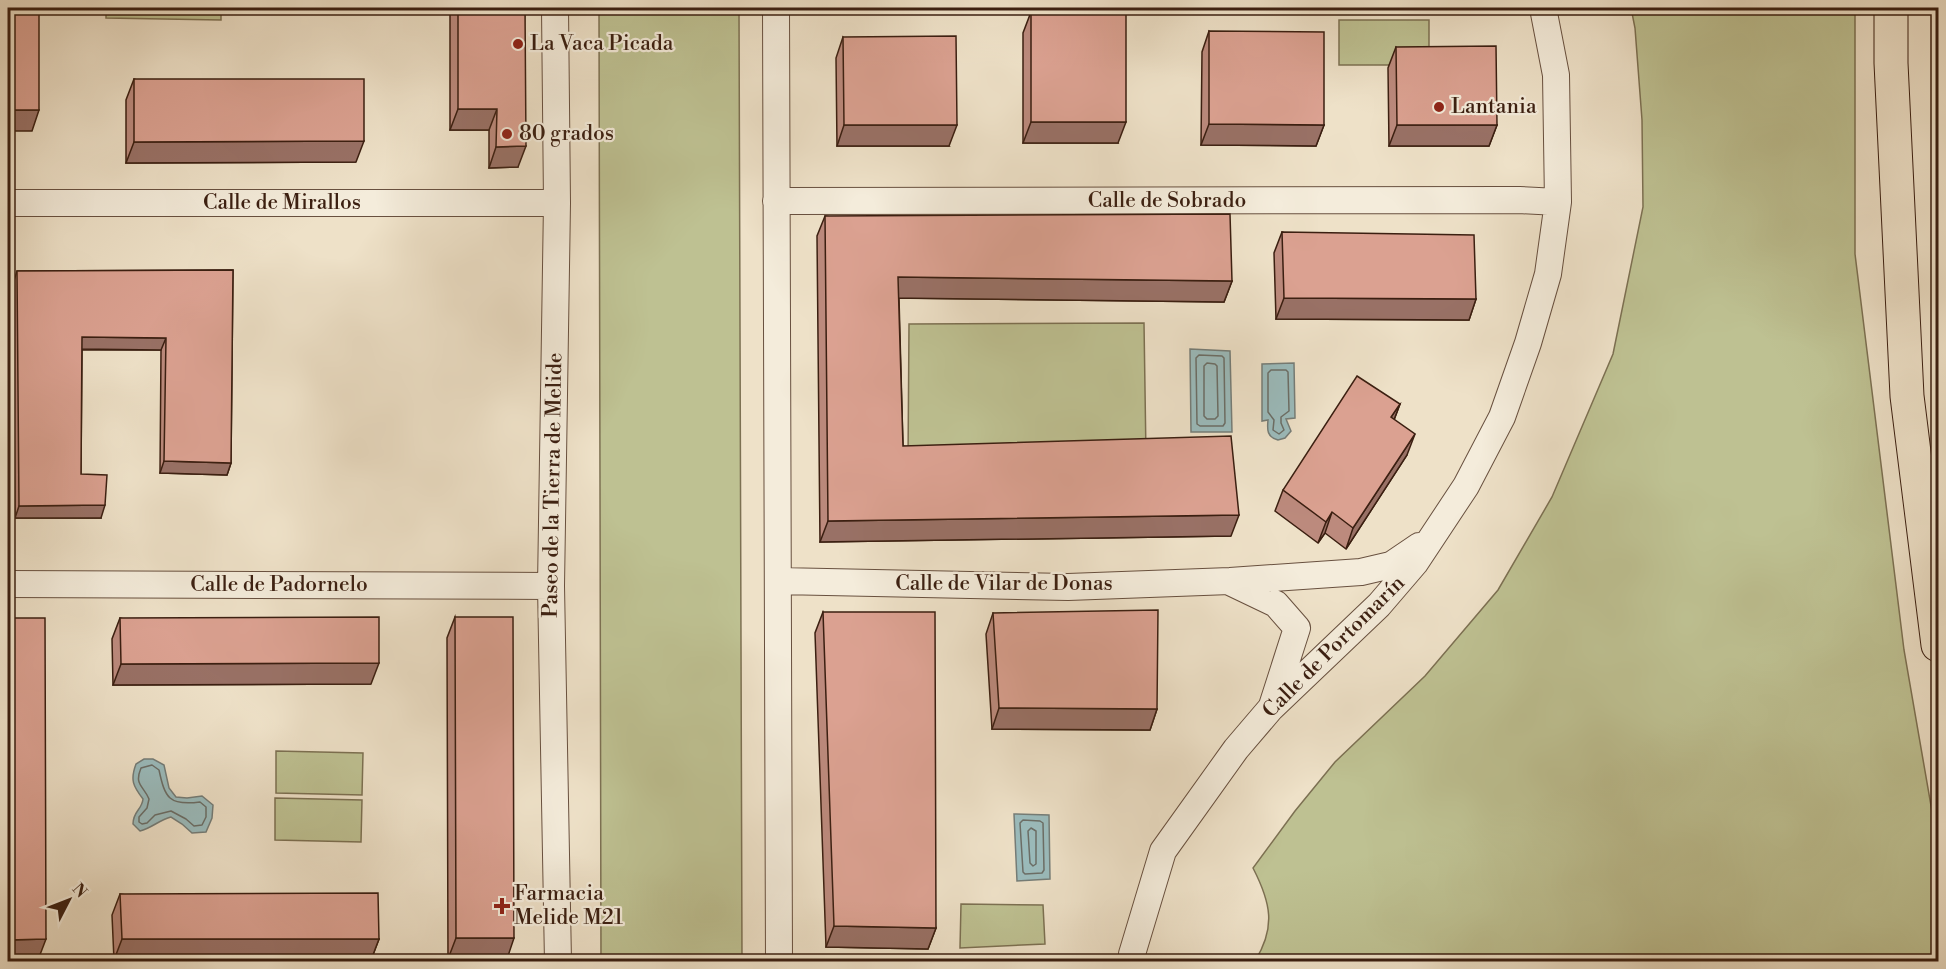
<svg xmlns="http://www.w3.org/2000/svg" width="1946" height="969" viewBox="0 0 1946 969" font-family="'Libre Bodoni',serif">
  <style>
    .green { fill: #bec192; stroke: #7c7052; stroke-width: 1.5 }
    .water { fill: #9bbcbd; stroke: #757d78; stroke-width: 1.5 }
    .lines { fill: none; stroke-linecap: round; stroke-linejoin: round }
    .shore { stroke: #6b6e67; stroke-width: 1.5 }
    .minor-casing { stroke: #68503f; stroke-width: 28 }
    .motorway-casing { stroke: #3b1f11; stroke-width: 35 }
    .minor { stroke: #f4ecdb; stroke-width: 26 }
    .motorway { stroke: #eee1c8; stroke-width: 33 }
    .wall { fill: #bc8a7d; stroke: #3b1f11; stroke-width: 1.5 }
    .shaded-wall { fill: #997166; stroke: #3b1f11; stroke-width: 1.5 }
    .building { fill: #dba191; stroke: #3b1f11; stroke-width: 1.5 }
    .poi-dot { fill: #8f2418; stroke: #f4ecdb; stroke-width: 2 }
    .labels { text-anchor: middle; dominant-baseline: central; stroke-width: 4.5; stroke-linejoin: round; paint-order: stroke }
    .poi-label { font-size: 21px; fill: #3b1f11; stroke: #f4ecdb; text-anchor: start }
    .street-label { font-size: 21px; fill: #3b1f11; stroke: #f4ecdb }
  </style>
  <rect width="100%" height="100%" fill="#eee1c8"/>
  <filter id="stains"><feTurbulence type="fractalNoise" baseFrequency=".00333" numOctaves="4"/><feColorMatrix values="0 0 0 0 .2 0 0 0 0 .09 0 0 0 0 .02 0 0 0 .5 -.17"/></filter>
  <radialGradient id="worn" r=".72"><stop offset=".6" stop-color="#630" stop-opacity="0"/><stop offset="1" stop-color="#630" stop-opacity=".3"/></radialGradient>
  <path class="green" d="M 106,8 L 221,8 L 221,20 L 106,18 Z
    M 599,8 L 739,8 L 742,961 L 601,961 Z
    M 1631,8 L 1855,8 L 1855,254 L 1904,650 L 1938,846 L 1938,961 L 1255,961 C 1276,927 1271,903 1253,868 L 1295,811 L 1335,762 L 1425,676 L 1498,590 L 1552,497 L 1613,354 L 1643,207 L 1642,120 L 1635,28 Z
    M 1339,20 L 1429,20 L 1429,65 L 1339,65 Z
    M 1144,323 L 1146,455 L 908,462 L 909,324 Z
    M 276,751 L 363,753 L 362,795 L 276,793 Z
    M 275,798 L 362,800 L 361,842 L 275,840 Z
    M 961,904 L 1043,905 L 1045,944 L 960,948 Z"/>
  <path class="water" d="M 1190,349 L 1230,351 L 1232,432 L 1191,432 Z
    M 1294,363 L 1295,418 L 1286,419 L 1291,431 L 1285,438 L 1278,440 C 1267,437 1267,430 1268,420 L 1262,421 L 1262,364 Z
    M 144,759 L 153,759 L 164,765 L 169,788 L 176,797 L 187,798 L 202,796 L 213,805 L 212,818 L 206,832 L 192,833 L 182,824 L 171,817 C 159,820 152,828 140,831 L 133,824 C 133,811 142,810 143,799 C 133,786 130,780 136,764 Z
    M 1014,814 L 1049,815 L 1050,879 L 1017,881 Z"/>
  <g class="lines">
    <path class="shore" d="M 1199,355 L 1222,356 L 1224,358 L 1225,423 L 1223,426 L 1200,426 L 1197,424 L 1196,358 Z
      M 1207,363 L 1215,364 L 1217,366 L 1218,416 L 1215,419 L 1207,419 L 1204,416 L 1204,366 Z
      M 1271,370 L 1286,370 L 1288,372 L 1289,411 L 1281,417 L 1281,423 L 1284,430 L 1279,434 L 1273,430 L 1274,420 L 1268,412 L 1268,373 Z
      M 152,765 L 159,770 C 165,798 169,806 200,802 L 206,807 L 206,817 L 202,825 L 194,826 L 186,819 L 171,811 L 155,815 L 147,823 L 142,824 L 139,822 L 139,817 L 147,808 L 149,799 C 143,785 134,785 141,768 Z
      M 1023,820 L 1040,821 L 1043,823 L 1044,870 L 1042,873 L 1025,874 L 1023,872 L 1020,823 Z
      M 1031,828 L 1036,831 L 1036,864 L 1033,866 L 1030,863 L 1028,831 Z"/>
    <defs>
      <path id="minor" d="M 555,8 L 557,203 L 551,586 L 558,962
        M 776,8 L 779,962
        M 776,201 L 1519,200 L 1558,202
        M 8,203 L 557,203
        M 779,581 L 1068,587 L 1230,581 L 1361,572 L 1391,565 L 1419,546
        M 1230,582 L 1276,604 L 1297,628 L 1272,706
        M 8,584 L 551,586
        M 1132,962 L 1132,954 L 1163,851 L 1236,749 L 1271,708 L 1379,605 L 1415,563 L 1466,486 L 1502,417 L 1528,343 L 1548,274 L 1558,202 L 1556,75 L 1543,8"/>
      <path id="motorway" d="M 1891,8 L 1891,63 L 1907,396 L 1938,645"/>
    </defs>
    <use href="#minor" class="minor-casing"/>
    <use href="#motorway" class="motorway-casing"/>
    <use href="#minor" class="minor"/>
    <use href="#motorway" class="motorway"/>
  </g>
  <path class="wall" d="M 450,8 L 525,8 L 518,167 L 489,168 L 489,130 L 450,130 Z
    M 1031,12 L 1118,143 L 1023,143 L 1023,33 Z
    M 1209,31 L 1324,125 L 1316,146 L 1201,145 L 1202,52 Z
    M 843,37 L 949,146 L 837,146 L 836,58 Z
    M 1396,47 L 1497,125 L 1489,146 L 1389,146 L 1388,68 Z
    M 134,79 L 356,162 L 126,163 L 126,100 Z
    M 825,216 L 1232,281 L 1224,302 L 899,298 L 903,446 L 1231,536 L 820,542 L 817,236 Z
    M 1282,232 L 1476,299 L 1469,320 L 1276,319 L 1274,253 Z
    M 233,270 L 231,463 L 227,475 L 160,473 L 161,350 L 82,350 L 81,474 L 101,518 L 15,518 L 13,284 L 17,271 Z
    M 1400,404 L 1394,420 L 1407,455 L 1346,549 L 1325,533 L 1318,543 L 1275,511 L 1283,490 Z
    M 823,612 L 936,928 L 928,949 L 826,947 L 815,633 Z
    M 993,613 L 1157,709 L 1150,730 L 992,729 L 986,634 Z
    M 455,617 L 507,959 L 448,959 L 447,638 Z
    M 120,618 L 371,684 L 113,685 L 112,639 Z
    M 120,894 L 379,939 L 371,960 L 114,960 L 112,915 Z"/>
  <path class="shaded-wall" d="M 458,109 L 497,109 L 489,130 L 450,130 Z
    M 8,110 L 39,110 L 32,131 L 8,131 Z
    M 1031,122 L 1126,122 L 1118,143 L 1023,143 Z
    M 1209,124 L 1324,125 L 1316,146 L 1201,145 Z
    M 844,125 L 957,125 L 949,146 L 837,146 Z
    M 1397,125 L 1497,125 L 1489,146 L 1389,146 Z
    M 364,141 L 356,162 L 126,163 L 134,142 Z
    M 526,146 L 518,167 L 489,168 L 496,147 Z
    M 898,277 L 1232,281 L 1224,302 L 890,298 Z
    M 1284,298 L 1476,299 L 1469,320 L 1276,319 Z
    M 82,337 L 166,338 L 161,350 L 78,349 Z
    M 1400,404 L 1392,425 L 1391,417 Z
    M 1415,434 L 1407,455 L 1346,549 L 1353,528 Z
    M 164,461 L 231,463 L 227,475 L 160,473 Z
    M 105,505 L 101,518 L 15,518 L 19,506 Z
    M 1332,512 L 1325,533 L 1318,543 L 1326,522 Z
    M 1239,515 L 1231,536 L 820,542 L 828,521 Z
    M 379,663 L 371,684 L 113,685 L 121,664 Z
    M 999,708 L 1157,709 L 1150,730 L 992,729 Z
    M 834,926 L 936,928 L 928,949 L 826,947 Z
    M 456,938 L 514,938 L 507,959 L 448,959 Z
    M 46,939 L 38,960 L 8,961 L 8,940 Z
    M 122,939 L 379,939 L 371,960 L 114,960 Z"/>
  <path class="building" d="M 8,8 L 39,8 L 39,110 L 8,110 Z
    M 458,8 L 525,8 L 526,146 L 496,147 L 497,109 L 458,109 Z
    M 1031,12 L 1126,13 L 1126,122 L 1031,122 Z
    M 1209,31 L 1324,32 L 1324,125 L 1209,124 Z
    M 956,36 L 957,125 L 844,125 L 843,37 Z
    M 1496,46 L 1497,125 L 1397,125 L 1396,47 Z
    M 134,79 L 364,79 L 364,141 L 134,142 Z
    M 1230,214 L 1232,281 L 898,277 L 903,446 L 1231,436 L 1239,515 L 828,521 L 825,216 Z
    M 1282,232 L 1474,235 L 1476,299 L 1284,298 Z
    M 233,270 L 231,463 L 164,461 L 166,338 L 82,337 L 81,474 L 107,475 L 105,505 L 19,506 L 17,271 Z
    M 1357,376 L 1400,404 L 1391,417 L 1415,434 L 1353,528 L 1332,512 L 1326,522 L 1283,490 Z
    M 1158,610 L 1157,709 L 999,708 L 993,613 Z
    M 823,612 L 935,612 L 936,928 L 834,926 Z
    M 379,617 L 379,663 L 121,664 L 120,618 Z
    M 455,617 L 513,617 L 514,938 L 456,938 Z
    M 8,618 L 45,618 L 46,939 L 8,940 Z
    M 378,893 L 379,939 L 122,939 L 120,894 Z"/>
  <g class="poi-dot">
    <circle cx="518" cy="44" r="6"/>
    <circle cx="1439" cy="107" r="6"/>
    <circle cx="507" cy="134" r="6"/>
    <path d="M499 897h6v6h6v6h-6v6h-6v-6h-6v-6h6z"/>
  </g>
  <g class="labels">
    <g class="poi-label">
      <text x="530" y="44">La Vaca Picada</text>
      <text x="1451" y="107">Lantania</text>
      <text x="519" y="134">80 grados</text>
      <text x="514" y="894">Farmacia<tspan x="514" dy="24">Melide M21</tspan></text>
    </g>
    <g class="street-label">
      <text x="1167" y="201">Calle de Sobrado</text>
      <text x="282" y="203">Calle de Mirallos</text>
      <text transform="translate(553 485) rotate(-89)">Paseo de la Tierra de Melide</text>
      <text x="1004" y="584">Calle de Vilar de Donas</text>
      <text x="279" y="585">Calle de Padornelo</text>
      <text transform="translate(1334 647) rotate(-45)">Calle de Portomarín</text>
    </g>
  </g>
  <rect width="1946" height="969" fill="none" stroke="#eee1c8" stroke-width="30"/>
  <rect x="9" y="9" width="1928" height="951" fill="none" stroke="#3b1f11" stroke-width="3"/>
  <rect x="15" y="15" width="1916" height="939" fill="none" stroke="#3b1f11" stroke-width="1.5"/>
  <g transform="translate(69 900) rotate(48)" stroke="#f4ecdb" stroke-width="4.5" paint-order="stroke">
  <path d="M0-4.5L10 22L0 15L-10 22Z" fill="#3b1f11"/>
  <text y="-9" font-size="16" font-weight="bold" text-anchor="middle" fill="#3b1f11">N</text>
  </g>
  <rect width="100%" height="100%" filter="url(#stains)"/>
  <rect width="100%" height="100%" fill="url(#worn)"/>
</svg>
